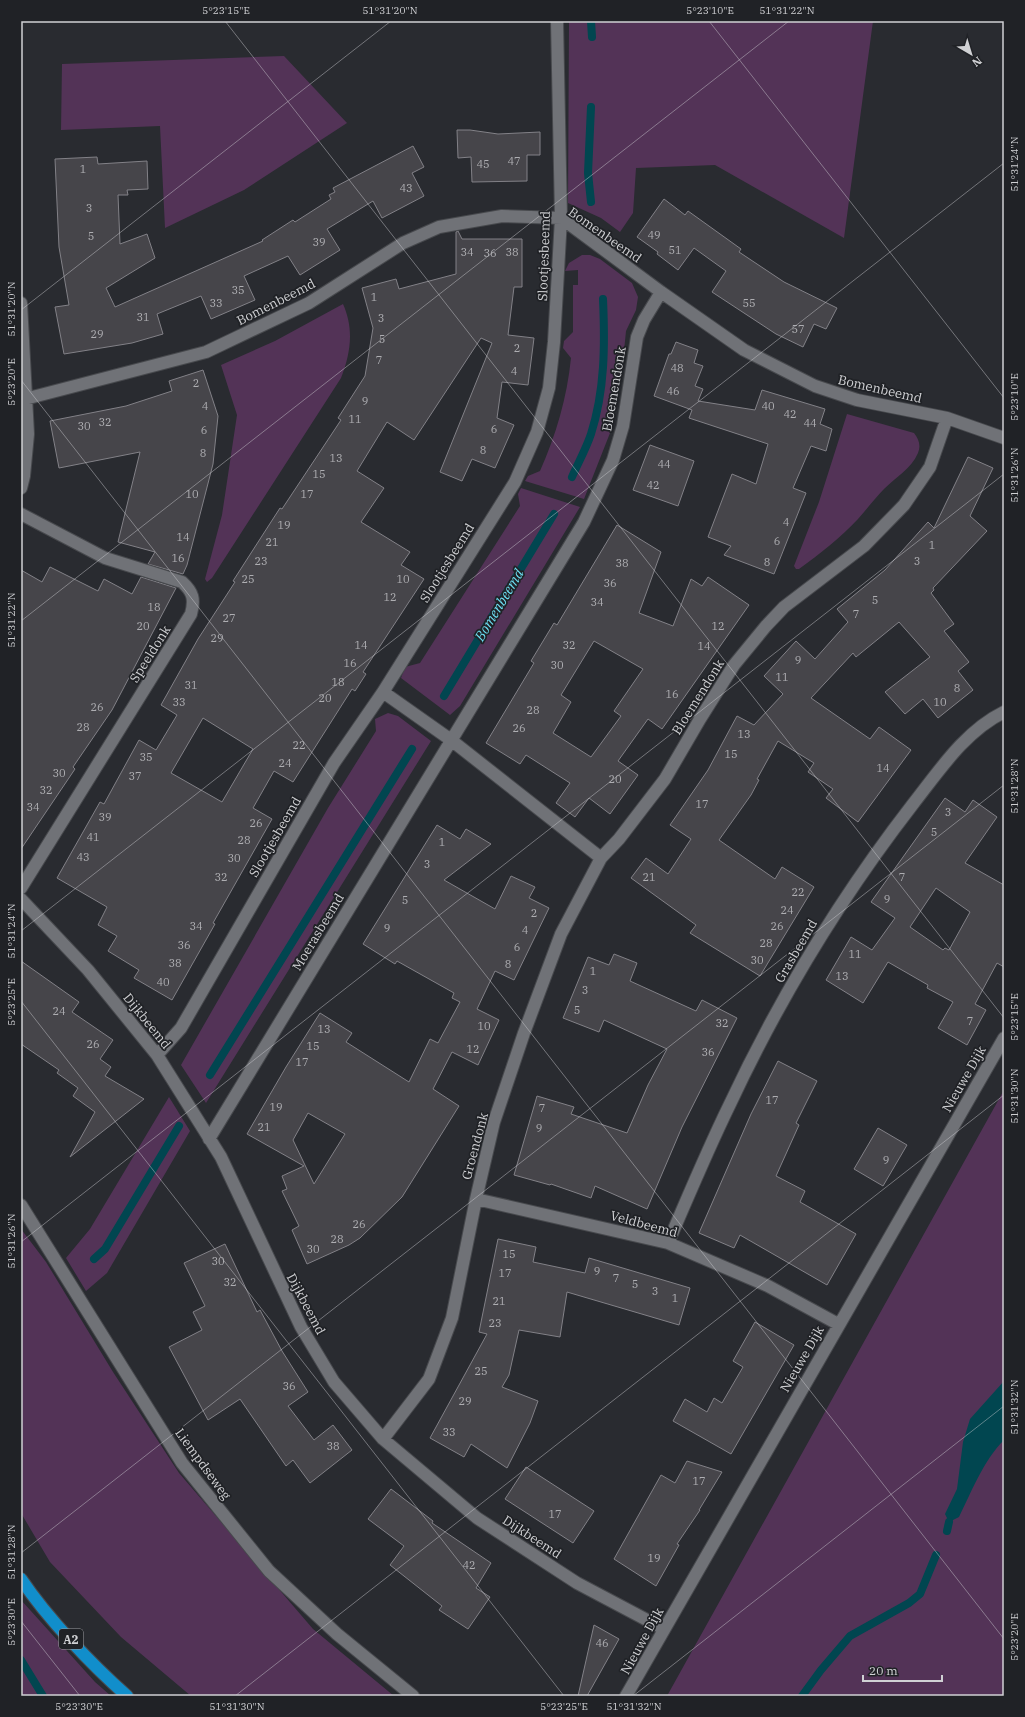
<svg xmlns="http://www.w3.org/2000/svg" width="1025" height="1717" viewBox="0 0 1025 1717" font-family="'IBM Plex Serif',serif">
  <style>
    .green { fill: #533357 }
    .water { fill: #014650 }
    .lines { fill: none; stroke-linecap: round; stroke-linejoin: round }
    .stream { stroke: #014650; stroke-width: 8 }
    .building { fill: #46454a; stroke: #828187; fill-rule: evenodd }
    .minor-casing { stroke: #47494d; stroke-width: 14 }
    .motorway-casing { stroke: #47494d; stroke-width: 14 }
    .minor { stroke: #707277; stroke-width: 12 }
    .motorway { stroke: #118ecb; stroke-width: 12 }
    .ticks { fill: none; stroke: #d0d1d4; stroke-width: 1; stroke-opacity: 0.45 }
    .labels { text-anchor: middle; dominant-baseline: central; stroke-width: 3.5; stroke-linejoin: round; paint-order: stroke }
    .number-label { font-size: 11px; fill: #aeaeb2 }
    .shield { fill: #202226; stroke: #9b9ca0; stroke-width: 1 }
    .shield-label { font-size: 12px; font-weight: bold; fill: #d0d1d4 }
    .street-label { font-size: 13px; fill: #d0d1d4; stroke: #202226 }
    .water-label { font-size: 14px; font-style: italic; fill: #6cdff3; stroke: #202226 }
    .neatline { fill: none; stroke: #d0d1d4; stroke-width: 1.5 }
    .ticks-label { font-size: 10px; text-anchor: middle; fill: #d0d1d4 }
  </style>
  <rect width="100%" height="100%" fill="#292b30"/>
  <path class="green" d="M 569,21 L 873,21 L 844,238 L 715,165 L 636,168 L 633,213 L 620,232 L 601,218 L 568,203 Z
    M 284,56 L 347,123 L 244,190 L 165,228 L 160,126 L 61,130 L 62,64 Z
    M 582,255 L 590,255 L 600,259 L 632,283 L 638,297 L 636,310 L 626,331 L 622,371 L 610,433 L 584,499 L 525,481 L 528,476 L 540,471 C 556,435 567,398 571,358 L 563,348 L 564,341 L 573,332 L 573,285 L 578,285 L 578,270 L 565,271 L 569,263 Z
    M 343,304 C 354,329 351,352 341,378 L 212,578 L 207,582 L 205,579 L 222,515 L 237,415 L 221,365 L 275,341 Z
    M 847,414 L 914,433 C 919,439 921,446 918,453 C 911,469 896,477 884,489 C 875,498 867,509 858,519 C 840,538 820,554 799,569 L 796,569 L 794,566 L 819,502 Z
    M 521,488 L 580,507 L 460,706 L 450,715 L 401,678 L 405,667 L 420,663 L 520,506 L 518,494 Z
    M 388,713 L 398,716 L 431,741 L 206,1103 L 181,1065 L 328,808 L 376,731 L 375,719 Z
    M 1004,1090 L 1004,1696 L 667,1696 Z
    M 169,1097 L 190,1131 L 107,1273 L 86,1291 L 66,1258 L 90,1229 Z
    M 21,1229 L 46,1262 L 113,1372 L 179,1473 L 313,1629 L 394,1696 L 191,1696 L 121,1637 L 50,1562 L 21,1513 Z
    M 21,1600 L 95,1682 L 111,1696 L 21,1696 Z"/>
  <path class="water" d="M 1004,1381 L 1004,1440 C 983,1461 972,1491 959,1517 L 949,1522 L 945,1514 L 957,1489 L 963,1442 L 970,1419 Z"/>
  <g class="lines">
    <path class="stream" d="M 591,21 L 592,37
      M 591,202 L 588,173 L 591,107
      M 572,477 C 578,463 586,449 591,434 C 605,390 605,345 603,299
      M 444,696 L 554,514
      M 210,1075 L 412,749
      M 94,1259 L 105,1249 L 179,1126
      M 947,1531 L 949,1522
      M 21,1660 L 43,1696
      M 802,1696 L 821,1670 L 850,1636 L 909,1603 L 920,1594 L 936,1555"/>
  </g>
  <path class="building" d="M 457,130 L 470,130 L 498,134 L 540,132 L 540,155 L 527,155 L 527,181 L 472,182 L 471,157 L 458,158 Z
    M 413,146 L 424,167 L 412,173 L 424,196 L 382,218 L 373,201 L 327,229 L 340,250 L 300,275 L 288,256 L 244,276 L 255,300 L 211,319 L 201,296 L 157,314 L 163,334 L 132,343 L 64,354 L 55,307 L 69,305 L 59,247 L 55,159 L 97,157 L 98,164 L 147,161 L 148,189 L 127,190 L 128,195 L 118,195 L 120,244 L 147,234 L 155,258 L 106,288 L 115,307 L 263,241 L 262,240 L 293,220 L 295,222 L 331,199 L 329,195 L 335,192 L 333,188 Z
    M 664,199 L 685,215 L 688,211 L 741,249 L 739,252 L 784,282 L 837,308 L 826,329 L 814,324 L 803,347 L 776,334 L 712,292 L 726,271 L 694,248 L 678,270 L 657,254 L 658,252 L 637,237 Z
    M 458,231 L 462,239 L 522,239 L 522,287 L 514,287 L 508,335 L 534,338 L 528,385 L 502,382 L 497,418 L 514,425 L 495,468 L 472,459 L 462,481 L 440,472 L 492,343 L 481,338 L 414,440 L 387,422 L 357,471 L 384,488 L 361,522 L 410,552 L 401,565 L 424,579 L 363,672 L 366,674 L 355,691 L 352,689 L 293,782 L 274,771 L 253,808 L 272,819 L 213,923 L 215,924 L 172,1000 L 134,978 L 139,970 L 108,951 L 117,936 L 98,925 L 107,907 L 57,878 L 100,802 L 104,804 L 139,740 L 156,750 L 177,715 L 161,705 L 198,639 L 235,582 L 233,581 L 280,508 L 282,509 L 341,420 L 338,418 L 365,376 L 373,328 L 362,288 L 396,279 L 399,289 L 456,274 L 456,232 ZM 203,718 L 253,749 L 222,802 L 171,773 Z
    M 676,342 L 698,350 L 694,363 L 703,366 L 695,386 L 703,389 L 698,401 L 755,410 L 762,390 L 825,409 L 820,424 L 832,429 L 826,451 L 811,446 L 793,488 L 806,493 L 774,574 L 724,555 L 731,546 L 708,537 L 732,474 L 756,484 L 768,444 L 689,418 L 692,410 L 654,396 L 669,354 L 671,354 Z
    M 203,370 L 218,416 L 213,464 L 187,565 L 183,574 L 148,564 L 155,552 L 118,542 L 140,452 L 59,468 L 50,421 L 126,406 L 172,391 L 169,381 Z
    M 650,445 L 694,461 L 678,506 L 633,490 Z
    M 968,457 L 993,468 L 970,516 L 987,531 L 933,588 L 934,590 L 931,593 L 954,624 L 944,631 L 969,662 L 958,671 L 973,690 L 938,718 L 923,699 L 905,714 L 885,692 L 930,657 L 899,622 L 856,657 L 853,653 L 811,698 L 870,739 L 879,727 L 911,750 L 858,822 L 826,798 L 833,789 L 808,772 L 814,763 L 778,741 L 757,779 L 759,780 L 751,795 L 719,840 L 775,879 L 782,867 L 814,887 L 760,976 L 690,933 L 696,925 L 631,878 L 646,858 L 668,874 L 691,839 L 670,825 L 708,770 L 737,716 L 754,725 L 783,694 L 764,676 L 796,641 L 815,659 L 848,622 L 837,609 L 885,570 L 928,522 L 934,528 Z
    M 617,525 L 661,552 L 639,613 L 673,626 L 691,579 L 702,586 L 708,577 L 749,605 L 662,729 L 648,719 L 618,761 L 638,775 L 610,814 L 589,798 L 575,817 L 556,803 L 570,783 L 526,755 L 520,764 L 486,743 L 534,663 L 531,661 L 554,623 L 557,625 ZM 594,641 L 643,669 L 614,711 L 621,716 L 591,757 L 553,733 L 571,702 L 561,695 Z
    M 50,567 L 98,591 L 104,579 L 132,594 L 141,577 L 176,588 L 112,710 L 73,767 L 75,769 L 21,849 L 21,570 L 42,582 Z
    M 945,798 L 965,812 L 973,800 L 997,817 L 965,863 L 1004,885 L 1004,967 L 997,963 L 975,1004 L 986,1010 L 967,1045 L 938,1028 L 953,1002 L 927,988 L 928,985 L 888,962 L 863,1003 L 826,980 L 851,937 L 872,950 L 895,918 L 871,902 ZM 936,888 L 970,912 L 949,950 L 945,948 L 943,950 L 910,927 Z
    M 437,825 L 460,839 L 466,829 L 491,844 L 444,880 L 495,909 L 511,876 L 535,887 L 529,898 L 549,908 L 514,980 L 495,971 L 477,1009 L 499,1020 L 478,1065 L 452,1052 L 433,1089 L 459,1106 L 402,1197 L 360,1238 L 349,1245 L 307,1264 L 292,1230 L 299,1226 L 282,1191 L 287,1189 L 282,1176 L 304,1166 L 247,1134 L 286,1067 L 320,1013 L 352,1033 L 346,1042 L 409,1082 L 430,1039 L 438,1043 L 460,1002 L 452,998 L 454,993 L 397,961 L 395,964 L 363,944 ZM 308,1113 L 345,1134 L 314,1184 L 293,1140 Z
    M 614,954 L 637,963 L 630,981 L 696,1011 L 702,1000 L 737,1018 L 682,1127 L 647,1209 L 595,1186 L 591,1198 L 551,1184 L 550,1185 L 514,1175 L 537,1096 L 574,1107 L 571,1114 L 627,1133 L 648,1085 L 667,1049 L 604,1020 L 599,1032 L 563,1018 L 588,957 L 609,965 Z
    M 21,961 L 79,1002 L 72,1012 L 113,1040 L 100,1059 L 111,1067 L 105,1076 L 144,1099 L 70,1157 L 95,1112 L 73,1096 L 78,1088 L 57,1073 L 59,1070 L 21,1044 Z
    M 778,1061 L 817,1081 L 796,1123 L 799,1125 L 776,1176 L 805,1191 L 800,1202 L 856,1234 L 827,1285 L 740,1235 L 734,1248 L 699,1233 L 751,1114 Z
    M 878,1128 L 907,1145 L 883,1186 L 854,1169 Z
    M 498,1239 L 536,1247 L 533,1262 L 585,1273 L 589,1258 L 690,1288 L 679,1325 L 567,1292 L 560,1337 L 519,1330 L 509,1375 L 502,1387 L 538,1401 L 530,1423 L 507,1468 L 471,1444 L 464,1457 L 430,1438 L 487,1334 L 479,1332 Z
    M 225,1244 L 257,1312 L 260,1310 L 282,1351 L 308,1392 L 288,1406 L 314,1440 L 333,1425 L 352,1450 L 310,1483 L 293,1460 L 286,1466 L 240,1399 L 208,1420 L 169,1347 L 202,1330 L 193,1312 L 205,1306 L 184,1263 Z
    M 755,1322 L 794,1345 L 731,1454 L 673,1421 L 685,1399 L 707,1412 L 714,1398 L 722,1403 L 743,1367 L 733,1361 Z
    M 687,1461 L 722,1472 L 699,1510 L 700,1510 L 677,1544 L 679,1545 L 656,1586 L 614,1559 L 661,1475 L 675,1483 Z
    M 526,1467 L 594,1511 L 573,1543 L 505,1499 Z
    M 391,1489 L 433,1521 L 432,1523 L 491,1563 L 476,1588 L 490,1597 L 468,1629 L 439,1610 L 442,1606 L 390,1565 L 404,1546 L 368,1519 Z
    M 594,1625 L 619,1639 L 587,1696 L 578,1696 Z"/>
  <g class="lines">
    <defs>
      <path id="minor" d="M 21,303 L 28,434 L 24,476 L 21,488
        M 21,400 L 206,352 L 309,303 L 403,243 L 439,227 L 502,216 L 561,218 L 661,292 L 744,350 L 815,386 L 857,400 L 947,418 L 1004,438
        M 21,514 L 105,558 L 182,582 C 193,592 195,599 191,614 L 21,888
        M 383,692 L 451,740 L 601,858 L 619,839 L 665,779 L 700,719 L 734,665 L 766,626 L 784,607 L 864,546 L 904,505 L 930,467 L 947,418
        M 21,899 L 88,970 L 157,1055 L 221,1157 L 301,1327 L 334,1382 L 383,1439 L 477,1518 L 577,1583 L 664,1629
        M 157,1055 L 181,1028 L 334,763 L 383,692 L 515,482 L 537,432 L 549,388 L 554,342 L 561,218 L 557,21
        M 209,1139 L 584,522 L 613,460 L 623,426 L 637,337 L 644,320 L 661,292
        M 476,1199 L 668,1243 L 768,1286 L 838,1324
        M 21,1205 L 182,1463 L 269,1571 L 337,1634 L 413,1696
        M 668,1243 C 688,1197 707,1151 729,1106 C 779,999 841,897 913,804 C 939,771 965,731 1004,712
        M 383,1439 L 429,1379 L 452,1318 L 476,1199 L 494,1122 L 524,1033 L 561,934 L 601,858
        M 626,1696 L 1004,1038"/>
      <path id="motorway" d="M 21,1579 C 48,1619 91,1664 127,1696"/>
    </defs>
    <use href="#minor" class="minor-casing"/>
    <use href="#motorway" class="motorway-casing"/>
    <use href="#minor" class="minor"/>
    <use href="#motorway" class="motorway"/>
  </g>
  <path class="ticks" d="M 225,21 L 1004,1018M 709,21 L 1004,398M 21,310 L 391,21M 21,380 L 1004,1639M 21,621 L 789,21M 21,931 L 1004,163M 21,1001 L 564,1696M 21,1242 L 1004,474M 21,1553 L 1004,785M 21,1621 L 80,1696M 235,1696 L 1004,1095M 633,1696 L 1004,1406"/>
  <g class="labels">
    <g class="number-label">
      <text x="514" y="161">47</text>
      <text x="483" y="164">45</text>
      <text x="83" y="169">1</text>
      <text x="406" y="188">43</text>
      <text x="89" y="208">3</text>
      <text x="654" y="235">49</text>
      <text x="91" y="236">5</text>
      <text x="319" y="242">39</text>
      <text x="675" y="250">51</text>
      <text x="467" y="252">34</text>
      <text x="512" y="252">38</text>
      <text x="490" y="253">36</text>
      <text x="238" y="290">35</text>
      <text x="374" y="297">1</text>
      <text x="216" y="303">33</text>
      <text x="749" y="303">55</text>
      <text x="143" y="317">31</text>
      <text x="381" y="318">3</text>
      <text x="798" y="329">57</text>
      <text x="97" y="334">29</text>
      <text x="382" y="339">5</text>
      <text x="517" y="348">2</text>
      <text x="379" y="360">7</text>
      <text x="677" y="368">48</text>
      <text x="514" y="371">4</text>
      <text x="196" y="383">2</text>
      <text x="673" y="391">46</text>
      <text x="365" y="401">9</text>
      <text x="205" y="406">4</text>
      <text x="768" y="406">40</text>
      <text x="790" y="414">42</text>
      <text x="355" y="419">11</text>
      <text x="105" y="422">32</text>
      <text x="810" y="423">44</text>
      <text x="84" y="426">30</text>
      <text x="494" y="429">6</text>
      <text x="204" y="430">6</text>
      <text x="483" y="450">8</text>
      <text x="203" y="453">8</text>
      <text x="336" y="458">13</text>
      <text x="664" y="464">44</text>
      <text x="319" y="474">15</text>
      <text x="653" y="485">42</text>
      <text x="192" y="494">10</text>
      <text x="307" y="494">17</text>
      <text x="786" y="522">4</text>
      <text x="284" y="525">19</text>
      <text x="183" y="537">14</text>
      <text x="777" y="541">6</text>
      <text x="272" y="542">21</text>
      <text x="932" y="545">1</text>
      <text x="178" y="558">16</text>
      <text x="261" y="561">23</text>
      <text x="917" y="561">3</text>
      <text x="767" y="562">8</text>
      <text x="622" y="563">38</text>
      <text x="248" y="579">25</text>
      <text x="403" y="579">10</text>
      <text x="610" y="583">36</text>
      <text x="390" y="597">12</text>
      <text x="875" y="600">5</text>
      <text x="597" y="602">34</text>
      <text x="154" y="607">18</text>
      <text x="856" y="614">7</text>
      <text x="229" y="618">27</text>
      <text x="143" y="626">20</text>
      <text x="718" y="626">12</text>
      <text x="217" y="638">29</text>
      <text x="361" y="645">14</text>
      <text x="569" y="645">32</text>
      <text x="704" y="646">14</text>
      <text x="798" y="660">9</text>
      <text x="350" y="663">16</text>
      <text x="557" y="665">30</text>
      <text x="782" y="677">11</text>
      <text x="338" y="682">18</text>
      <text x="191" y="685">31</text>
      <text x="957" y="688">8</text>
      <text x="672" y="694">16</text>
      <text x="325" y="698">20</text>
      <text x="179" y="702">33</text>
      <text x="940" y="702">10</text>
      <text x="97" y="707">26</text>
      <text x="533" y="710">28</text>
      <text x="83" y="727">28</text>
      <text x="519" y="728">26</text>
      <text x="744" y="734">13</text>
      <text x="299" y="745">22</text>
      <text x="731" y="754">15</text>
      <text x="146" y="757">35</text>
      <text x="285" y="763">24</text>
      <text x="883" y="768">14</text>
      <text x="59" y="773">30</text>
      <text x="135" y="776">37</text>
      <text x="615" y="779">20</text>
      <text x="46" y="790">32</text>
      <text x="702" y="804">17</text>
      <text x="33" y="807">34</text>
      <text x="948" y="812">3</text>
      <text x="105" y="817">39</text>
      <text x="256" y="823">26</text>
      <text x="934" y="832">5</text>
      <text x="93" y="837">41</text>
      <text x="244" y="840">28</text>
      <text x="442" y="842">1</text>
      <text x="83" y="857">43</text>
      <text x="234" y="858">30</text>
      <text x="427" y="864">3</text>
      <text x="221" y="877">32</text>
      <text x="649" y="877">21</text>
      <text x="902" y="877">7</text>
      <text x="798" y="892">22</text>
      <text x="887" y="899">9</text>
      <text x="405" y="900">5</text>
      <text x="787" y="910">24</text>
      <text x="534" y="913">2</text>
      <text x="196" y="926">34</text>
      <text x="777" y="926">26</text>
      <text x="387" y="928">9</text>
      <text x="525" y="930">4</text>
      <text x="766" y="943">28</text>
      <text x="184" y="945">36</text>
      <text x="517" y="947">6</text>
      <text x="855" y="954">11</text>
      <text x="757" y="960">30</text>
      <text x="175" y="963">38</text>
      <text x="508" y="964">8</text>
      <text x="593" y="971">1</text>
      <text x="842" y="976">13</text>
      <text x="163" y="982">40</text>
      <text x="585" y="990">3</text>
      <text x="577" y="1010">5</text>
      <text x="59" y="1011">24</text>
      <text x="970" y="1021">7</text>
      <text x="722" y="1023">32</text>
      <text x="484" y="1026">10</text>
      <text x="324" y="1029">13</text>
      <text x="93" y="1044">26</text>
      <text x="313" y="1046">15</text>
      <text x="473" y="1049">12</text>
      <text x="708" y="1052">36</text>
      <text x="302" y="1062">17</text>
      <text x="772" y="1100">17</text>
      <text x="276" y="1107">19</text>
      <text x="542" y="1108">7</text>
      <text x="264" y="1127">21</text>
      <text x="539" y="1128">9</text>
      <text x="886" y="1160">9</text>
      <text x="359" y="1224">26</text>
      <text x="337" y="1239">28</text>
      <text x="313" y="1249">30</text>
      <text x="509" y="1254">15</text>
      <text x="218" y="1261">30</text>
      <text x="597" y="1271">9</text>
      <text x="505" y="1273">17</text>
      <text x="616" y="1278">7</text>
      <text x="230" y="1282">32</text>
      <text x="635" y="1284">5</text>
      <text x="655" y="1291">3</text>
      <text x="675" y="1298">1</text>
      <text x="499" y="1301">21</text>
      <text x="495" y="1323">23</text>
      <text x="481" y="1371">25</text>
      <text x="289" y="1386">36</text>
      <text x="465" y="1401">29</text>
      <text x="449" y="1432">33</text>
      <text x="333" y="1446">38</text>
      <text x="699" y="1481">17</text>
      <text x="555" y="1514">17</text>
      <text x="654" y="1558">19</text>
      <text x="469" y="1565">42</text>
      <text x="602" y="1643">46</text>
    </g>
    <rect class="shield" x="59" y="1629" width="24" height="20" rx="3"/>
    <g class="shield-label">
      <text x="71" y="1639">A2</text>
    </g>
    <g class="street-label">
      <text transform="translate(605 235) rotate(35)">Bomenbeemd</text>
      <text transform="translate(544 256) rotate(-88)">Slootjesbeemd</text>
      <text transform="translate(276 302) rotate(-27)">Bomenbeemd</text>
      <text transform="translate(614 389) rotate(-80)">Bloemendonk</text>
      <text transform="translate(880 389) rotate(13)">Bomenbeemd</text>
      <text transform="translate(447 563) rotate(-58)">Slootjesbeemd</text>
      <text transform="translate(150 654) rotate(-58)">Speeldonk</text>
      <text transform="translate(698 697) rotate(-58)">Bloemendonk</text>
      <text transform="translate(275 837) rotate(-60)">Slootjesbeemd</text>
      <text transform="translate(318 932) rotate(-59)">Moerasbeemd</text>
      <text transform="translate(796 951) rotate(-60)">Grasbeemd</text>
      <text transform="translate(147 1021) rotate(51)">Dijkbeemd</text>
      <text transform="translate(964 1079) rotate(-60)">Nieuwe Dijk</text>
      <text transform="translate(475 1146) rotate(-75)">Groendonk</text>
      <text transform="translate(644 1224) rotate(15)">Veldbeemd</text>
      <text transform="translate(306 1304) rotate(62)">Dijkbeemd</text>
      <text transform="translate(802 1359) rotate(-60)">Nieuwe Dijk</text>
      <text transform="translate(203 1464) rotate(54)">Liempdseweg</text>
      <text transform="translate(532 1537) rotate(33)">Dijkbeemd</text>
      <text transform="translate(642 1641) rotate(-61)">Nieuwe Dijk</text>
    </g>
    <g class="water-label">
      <text transform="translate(499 605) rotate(-59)">Bomenbeemd</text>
    </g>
  </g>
  <rect width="1025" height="1717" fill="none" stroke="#202226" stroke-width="44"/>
  <g transform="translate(971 54) rotate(142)" stroke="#202226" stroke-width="3" paint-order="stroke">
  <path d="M0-3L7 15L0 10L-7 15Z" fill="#d0d1d4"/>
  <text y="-6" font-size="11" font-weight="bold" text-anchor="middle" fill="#d0d1d4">N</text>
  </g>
  <path d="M863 1675v6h79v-6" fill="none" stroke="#d0d1d4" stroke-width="2"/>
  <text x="869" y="1675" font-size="12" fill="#d0d1d4" stroke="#202226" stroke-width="3" paint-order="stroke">20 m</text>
  <rect x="22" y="22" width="981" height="1673" class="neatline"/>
  <g class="ticks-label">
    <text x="226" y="14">5°23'15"E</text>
    <text x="390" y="14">51°31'20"N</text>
    <text x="710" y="14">5°23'10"E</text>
    <text x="787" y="14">51°31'22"N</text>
    <text transform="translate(1014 164) rotate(-90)" y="4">51°31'24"N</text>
    <text transform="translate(11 309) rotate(-90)" y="4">51°31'20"N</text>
    <text transform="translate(11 382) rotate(-90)" y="4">5°23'20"E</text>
    <text transform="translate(1014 397) rotate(-90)" y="4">5°23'10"E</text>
    <text transform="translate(1014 475) rotate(-90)" y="4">51°31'26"N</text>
    <text transform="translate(11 620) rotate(-90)" y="4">51°31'22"N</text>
    <text transform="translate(1014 786) rotate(-90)" y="4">51°31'28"N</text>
    <text transform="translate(11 931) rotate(-90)" y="4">51°31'24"N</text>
    <text transform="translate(11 1002) rotate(-90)" y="4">5°23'25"E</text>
    <text transform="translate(1014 1017) rotate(-90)" y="4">5°23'15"E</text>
    <text transform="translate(1014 1096) rotate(-90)" y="4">51°31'30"N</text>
    <text transform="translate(11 1241) rotate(-90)" y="4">51°31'26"N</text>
    <text transform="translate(1014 1407) rotate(-90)" y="4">51°31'32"N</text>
    <text transform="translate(11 1552) rotate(-90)" y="4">51°31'28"N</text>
    <text transform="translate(11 1622) rotate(-90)" y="4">5°23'30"E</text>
    <text transform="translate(1014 1637) rotate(-90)" y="4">5°23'20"E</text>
    <text x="79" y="1710">5°23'30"E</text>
    <text x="237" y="1710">51°31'30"N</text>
    <text x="564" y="1710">5°23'25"E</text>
    <text x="634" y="1710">51°31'32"N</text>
  </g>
</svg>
